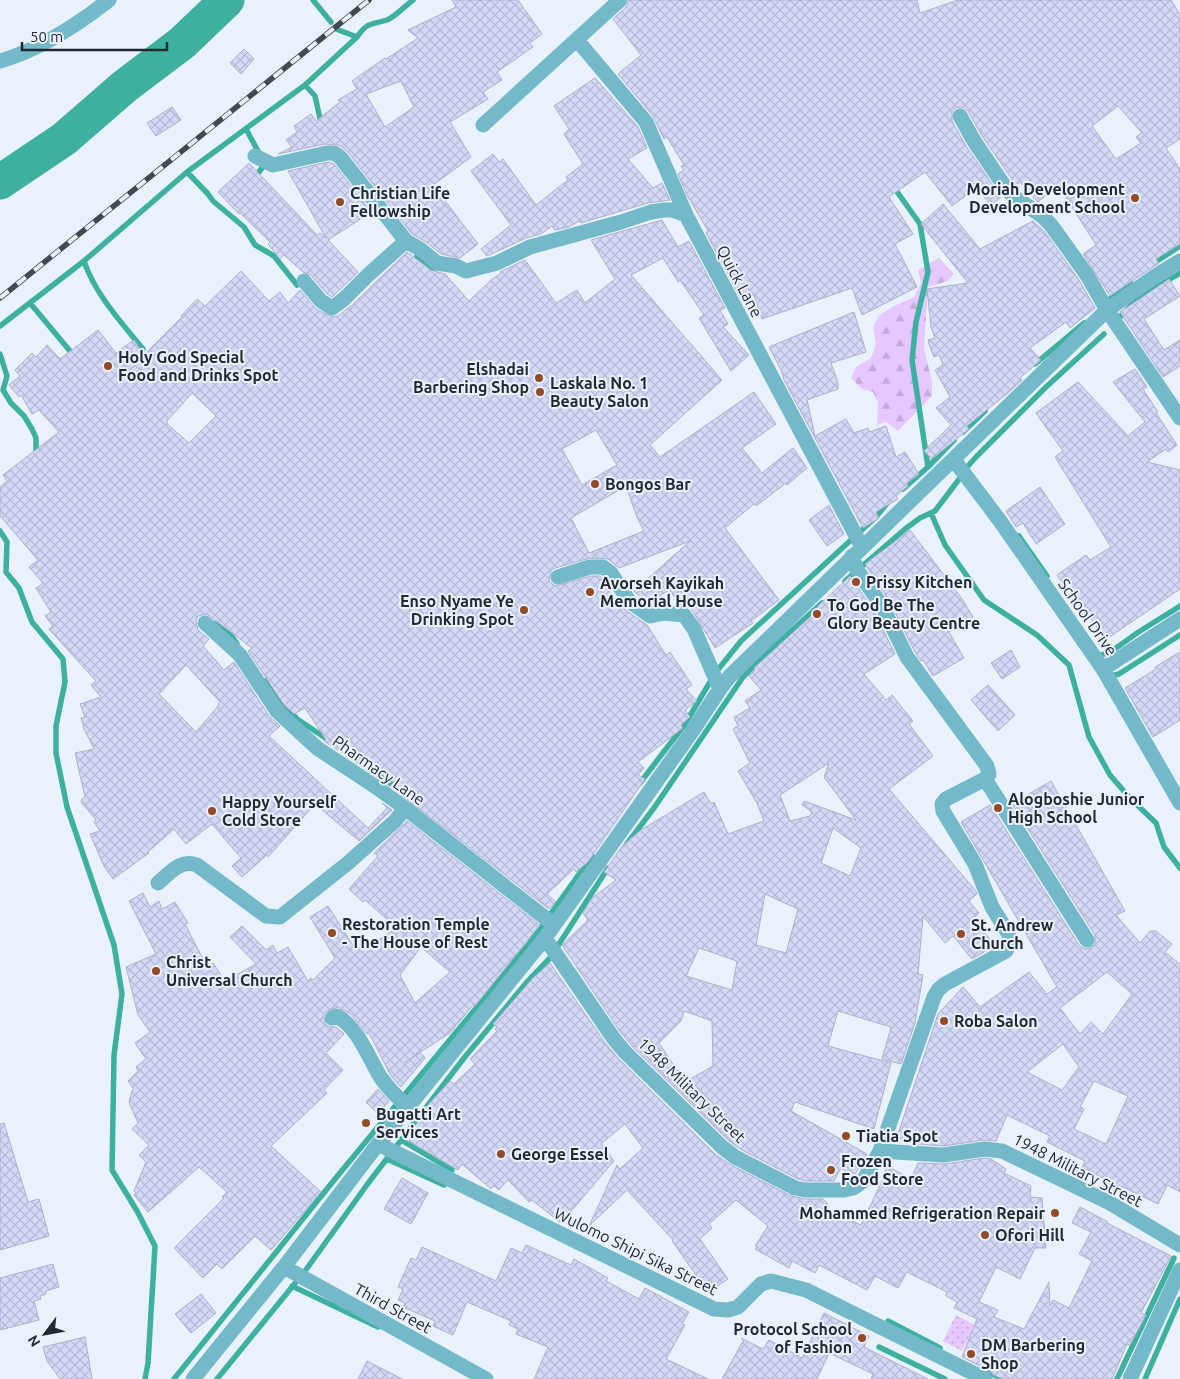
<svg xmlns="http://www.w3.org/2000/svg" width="1180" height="1379" viewBox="0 0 1180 1379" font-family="Ubuntu,sans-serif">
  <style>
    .grass { fill: url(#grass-dots) }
    .forest { fill: url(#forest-firs) }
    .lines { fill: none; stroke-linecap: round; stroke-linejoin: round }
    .stream { stroke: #3eb0a0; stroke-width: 5.5 }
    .river { stroke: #3eb0a0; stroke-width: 35 }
    .building { fill: url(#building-cross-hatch); stroke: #acb0cb; fill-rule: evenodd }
    .minor { stroke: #73b9c9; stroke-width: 15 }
    .rail-casing { stroke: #414951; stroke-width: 5.5 }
    .rail { stroke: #e9f2fb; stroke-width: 4; stroke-dasharray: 11; stroke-linecap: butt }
    .poi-dot { fill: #924a27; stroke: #e9f2fb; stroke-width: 2 }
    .labels { text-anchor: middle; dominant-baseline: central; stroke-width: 4; stroke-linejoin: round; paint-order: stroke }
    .poi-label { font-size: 16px; font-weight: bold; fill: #212931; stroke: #e9f2fb; text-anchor: start }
    .street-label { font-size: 16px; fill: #212931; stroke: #e9f2fb }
  </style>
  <defs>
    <pattern id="grass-dots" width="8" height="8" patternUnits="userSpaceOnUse" patternTransform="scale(1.25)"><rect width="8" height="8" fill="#e6c7ff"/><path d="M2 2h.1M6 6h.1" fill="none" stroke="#c5abdb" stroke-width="1.8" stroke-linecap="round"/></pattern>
    <pattern id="forest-firs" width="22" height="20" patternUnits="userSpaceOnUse" patternTransform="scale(1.25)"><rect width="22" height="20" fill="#e6c7ff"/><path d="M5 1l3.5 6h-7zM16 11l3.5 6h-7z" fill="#c5abdb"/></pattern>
    <pattern id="building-cross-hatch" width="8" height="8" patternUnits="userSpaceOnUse" patternTransform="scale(1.25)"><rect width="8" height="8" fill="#d4d9f7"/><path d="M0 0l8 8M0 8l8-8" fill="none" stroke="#b6bad4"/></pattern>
  </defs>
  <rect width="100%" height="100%" fill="#e9f2fb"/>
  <path class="grass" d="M 956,1315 L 975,1325 L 962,1351 L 943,1341 Z"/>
  <path class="forest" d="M 939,258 L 954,274 L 948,281 L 928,287 L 924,348 L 932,382 L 932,396 L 898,431 L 886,422 L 877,425 L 878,403 L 873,392 L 862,389 L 851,378 L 856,367 L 871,358 L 876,345 L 873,327 L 879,316 L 892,307 L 914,297 L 921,283 L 918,270 Z"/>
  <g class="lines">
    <path class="stream" d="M 313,0 L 331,22
      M 336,29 L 357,37
      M 305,85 L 315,96 L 321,123
      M 246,129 L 265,164 L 259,172
      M 187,172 L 208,194 L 213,201 L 244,227 L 255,245 L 274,256 L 297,285
      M 893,186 L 920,224 L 928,272 L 916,322 L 912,360 L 928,467
      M 417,256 L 435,274
      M 84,261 C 95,294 121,322 143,349
      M 1151,265 L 1180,246
      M 30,303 L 75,357
      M 1105,303 L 1130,282
      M 1119,318 L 1137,299 L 1180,273
      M 0,326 L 84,261 L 187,172 L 305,85 L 357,37 C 368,21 372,25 387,20 C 396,16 405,6 413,0
      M 0,354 L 7,376 L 3,390 L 11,403 L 24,416 L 32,429 L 36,438 L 36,455
      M 1035,364 L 1084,323
      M 963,432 L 985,411
      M 966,471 L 967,467 L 977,456 L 1046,387 L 1104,334
      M 903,489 L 928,467 L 954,440
      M 931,513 L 945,545 L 984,600 L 1037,635 L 1069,665 L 1089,737 L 1110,775 L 1129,797 L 1156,823 L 1164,847 L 1180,868
      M 0,531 L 7,542 L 6,572 L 19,588 L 32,622 L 63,659 L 65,682 L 56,726 L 56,753 L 67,807 L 114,945 L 122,994 L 114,1055 L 112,1170 L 137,1211 L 155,1246 L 148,1363 L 145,1379
      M 1019,536 L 1047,576
      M 845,581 L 905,529 L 920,518 L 935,511 L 963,474
      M 215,624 L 231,635 L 237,644
      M 1097,656 C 1112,653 1124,642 1137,633 C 1151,624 1166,615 1180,606
      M 1110,676 L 1119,674 L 1180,635
      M 266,681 L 297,719 L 330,741
      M 355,759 L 397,788
      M 640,783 L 685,724 L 716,672 L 741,641 L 876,517 L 888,502
      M 626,845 L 654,808 L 743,677 L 768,652 L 822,603
      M 401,1140 L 452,1170
      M 387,1159 L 444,1185
      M 292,1286 L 378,1327
      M 888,1321 L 940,1348
      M 879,1347 L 945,1379
      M 984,1370 L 1002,1379
      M 174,1379 L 335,1179 L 529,944 L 592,856
      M 217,1379 L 305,1271 L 369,1182 L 464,1058 L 527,982 L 550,958 L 608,868
      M 1117,1379 L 1174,1258
      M 1145,1379 L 1180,1299"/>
    <path class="river" d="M 0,182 L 64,139 L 125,86 L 182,43 L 227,0"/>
  </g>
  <path class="building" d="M 452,0 L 518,0 L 542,34 L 530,43 L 533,47 L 497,72 L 502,80 L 483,92 L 488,99 L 450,122 L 471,157 L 433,185 L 478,244 L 460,258 L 441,254 L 426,242 L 412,234 L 347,151 L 339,145 L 325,144 L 278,154 L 292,147 L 286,140 L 297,132 L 294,126 L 311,114 L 316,121 L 340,102 L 338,100 L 357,89 L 352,81 L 385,58 L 386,59 L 418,38 L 408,30 L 456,7 ZM 401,81 L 414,107 L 385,127 L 366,94 Z
    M 629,0 L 917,0 L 920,13 L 958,0 L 1171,0 L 1180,15 L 1180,139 L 1166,148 L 1180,169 L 1180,244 L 1156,259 L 1159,263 L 1110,296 L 1083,254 L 1096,245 L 1058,185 L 1038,202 L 1020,182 L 1016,185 L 982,136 L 968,111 L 964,108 L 960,107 L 955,108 L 952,112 L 952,121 L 966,146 L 1001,197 L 991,205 L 976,188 L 952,206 L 925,172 L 889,197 L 913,234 L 895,244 L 917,287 L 862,315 L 852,288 L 762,319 L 754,295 L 742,301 L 706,233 L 708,231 L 687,195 L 678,174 L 684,170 L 681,166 L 684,165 L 667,137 L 664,139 L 653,116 L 618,74 L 641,55 L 613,19 L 626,7 ZM 1118,106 L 1142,133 L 1136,137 L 1141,143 L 1116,159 L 1092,126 Z
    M 244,49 L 254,59 L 241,74 L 230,63 Z
    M 595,78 L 638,127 L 647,148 L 628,159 L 653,188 L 662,183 L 670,200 L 648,203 L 581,223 L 579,221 L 569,227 L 555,230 L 552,226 L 541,234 L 526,238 L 487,256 L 481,249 L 511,225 L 471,171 L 493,154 L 499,162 L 503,159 L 536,205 L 568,180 L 566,177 L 583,164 L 564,134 L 569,129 L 554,106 Z
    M 172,107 L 181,120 L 156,136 L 147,123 Z
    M 328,162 L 334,164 L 368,208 L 359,220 L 328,240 L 358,272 L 332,297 L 327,294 L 311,275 L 303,272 L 284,255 L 280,259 L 268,244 L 270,242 L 240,213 L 239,214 L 218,192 L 249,163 L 317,235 L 320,233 L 326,238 L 288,171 Z
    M 943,204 L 980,249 L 1033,221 L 1044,231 L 1079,280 L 1095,308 L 1070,328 L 1066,322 L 1030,348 L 1041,360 L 1020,378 L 1022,380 L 1008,393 L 967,426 L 969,429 L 932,459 L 924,451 L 951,425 L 936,408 L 950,397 L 935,370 L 943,365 L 939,355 L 934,357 L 929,344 L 928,340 L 935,338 L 931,327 L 927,289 L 968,283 L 921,224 Z
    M 662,220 L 678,247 L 689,241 L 725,308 L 720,310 L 728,324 L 723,327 L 749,355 L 731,371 L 699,318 L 704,315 L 680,280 L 678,282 L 663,258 L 631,275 L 722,380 L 650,445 L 660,457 L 754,392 L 776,424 L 742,448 L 762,473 L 793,448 L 807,468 L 787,485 L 786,483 L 756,506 L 754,504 L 725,528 L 779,600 L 751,621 L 753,623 L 715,648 L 692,610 L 688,607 L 681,605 L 669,590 L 647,603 L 634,591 L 690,541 L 619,568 L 608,559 L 590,558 L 555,568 L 551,571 L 549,580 L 552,584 L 556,586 L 591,576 L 600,576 L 618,606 L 620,604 L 624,609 L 647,625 L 666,655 L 670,652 L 692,685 L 686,689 L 697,701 L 685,710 L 690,717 L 681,725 L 683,728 L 638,762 L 644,768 L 638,775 L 645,779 L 588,862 L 576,872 L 574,869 L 547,894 L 556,902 L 549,909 L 390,786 L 394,782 L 363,758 L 359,764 L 324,741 L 326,740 L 305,708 L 294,714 L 284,705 L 248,651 L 252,648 L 207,614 L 198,616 L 196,621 L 198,630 L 209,639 L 203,646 L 224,670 L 234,662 L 269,716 L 280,726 L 269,736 L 368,828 L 387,808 L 382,803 L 392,810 L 359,841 L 315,804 L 268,857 L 267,855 L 242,877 L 232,866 L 241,858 L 212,824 L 186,844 L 174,829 L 148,852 L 149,853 L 113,879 L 104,866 L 90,834 L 100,831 L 94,822 L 96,820 L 82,803 L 81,800 L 85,797 L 75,753 L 94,749 L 83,727 L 84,727 L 81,718 L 85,717 L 80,704 L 101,697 L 91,685 L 96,681 L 49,629 L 53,626 L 45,616 L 51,612 L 36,588 L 43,583 L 29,567 L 38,560 L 0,516 L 0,487 L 7,481 L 3,475 L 59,432 L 39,410 L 32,414 L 21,395 L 19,397 L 9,385 L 20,376 L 15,370 L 32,353 L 36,357 L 47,345 L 60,359 L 98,330 L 116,353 L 134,340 L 144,355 L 182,317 L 181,316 L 197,299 L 205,306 L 241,271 L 269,301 L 280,292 L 288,303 L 300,290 L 316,309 L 332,317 L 338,316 L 351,306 L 407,252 L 431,270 L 445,274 L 469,301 L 491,280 L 501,273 L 500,272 L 525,260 L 556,303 L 577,290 L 585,303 L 615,279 L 591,240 ZM 192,393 L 216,416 L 189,443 L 167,424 L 167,421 ZM 596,430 L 617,465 L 582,485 L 562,449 ZM 626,486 L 637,517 L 644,531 L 589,553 L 571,518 ZM 186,665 L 220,702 L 218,704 L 219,705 L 196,732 L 159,694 Z
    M 1169,279 L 1180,296 L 1144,319 L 1164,350 L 1180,340 L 1180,366 L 1163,377 L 1120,312 Z
    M 854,312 L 866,352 L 831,363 L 838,383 L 838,389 L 807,400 L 815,436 L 846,419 L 854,433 L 868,428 L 870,432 L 886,426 L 896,457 L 905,452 L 919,474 L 907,483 L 908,486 L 896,496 L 898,499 L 876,512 L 879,518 L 863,528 L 784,380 L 781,370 L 769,347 Z
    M 1135,369 L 1147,387 L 1143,389 L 1158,412 L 1156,413 L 1177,445 L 1168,452 L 1166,449 L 1147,462 L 1180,470 L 1180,589 L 1105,640 L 1071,589 L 1068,591 L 1057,575 L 1086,555 L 1090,560 L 1111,547 L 1055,457 L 1063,451 L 1036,413 L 1078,382 L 1128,436 L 1145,422 L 1113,382 Z
    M 1040,487 L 1065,524 L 1036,544 L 1023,523 L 1016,527 L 1006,511 Z
    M 829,505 L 844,534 L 827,546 L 809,520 Z
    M 910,530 L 962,599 L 973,617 L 949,632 L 964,658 L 933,676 L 923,660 L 921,661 L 915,652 L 890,602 L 865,564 Z
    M 850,576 L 874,611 L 895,654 L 864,674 L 886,700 L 892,695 L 913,721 L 909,724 L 933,756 L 889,789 L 976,891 L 977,894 L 969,901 L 979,913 L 973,919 L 994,944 L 984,952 L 972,959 L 953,936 L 945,943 L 923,916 L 918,974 L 923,975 L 915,1023 L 901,1064 L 882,1059 L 891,1027 L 838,1011 L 828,1046 L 891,1063 L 874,1129 L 795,1102 L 791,1111 L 867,1154 L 854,1176 L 841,1168 L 834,1181 L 806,1181 L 798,1179 L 740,1149 L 728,1140 L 632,1046 L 621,1033 L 562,945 L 588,920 L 583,913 L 588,904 L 592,898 L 616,880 L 604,872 L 623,845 L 641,830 L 704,792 L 711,804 L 714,802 L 728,834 L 764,821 L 757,803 L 738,771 L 750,763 L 733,729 L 738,726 L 734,717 L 750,708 L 745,701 L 761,690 L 749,676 L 755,670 L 754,668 L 810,617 L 819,605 ZM 829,763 L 824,777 L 856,820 L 804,801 L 802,805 L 812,812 L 810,816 L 790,821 L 780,795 ZM 833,828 L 861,848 L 850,876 L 821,863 ZM 765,894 L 798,909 L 786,953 L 756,945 ZM 699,948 L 737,961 L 732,990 L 686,976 ZM 684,1011 L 712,1021 L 713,1066 L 685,1082 L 659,1043 L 681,1021 Z
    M 1011,650 L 1020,667 L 1002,679 L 991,663 Z
    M 1180,652 L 1180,720 L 1153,737 L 1125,688 L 1156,669 L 1155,667 Z
    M 988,685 L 1015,715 L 998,731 L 971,700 Z
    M 1051,781 L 1125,911 L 1116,915 L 1140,943 L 1150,931 L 1156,931 L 1172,944 L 1165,952 L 1180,964 L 1180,1192 L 1167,1185 L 1158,1204 L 1119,1185 L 1118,1186 L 1082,1167 L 1085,1161 L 1047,1142 L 1050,1136 L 1007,1115 L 996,1141 L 984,1140 L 943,1146 L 919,1144 L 897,1137 L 938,1014 L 963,987 L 980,1007 L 1029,972 L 1047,994 L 1057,987 L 961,822 L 990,805 L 1079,945 L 1083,948 L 1088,949 L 1095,944 L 1095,935 L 1012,804 ZM 1107,972 L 1132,994 L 1103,1034 L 1091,1022 L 1080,1034 L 1060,1008 ZM 1063,1044 L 1079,1067 L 1062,1090 L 1027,1072 ZM 1094,1081 L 1128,1096 L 1106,1144 L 1074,1129 L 1084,1109 L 1080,1107 Z
    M 407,821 L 540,925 L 475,1006 L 473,1005 L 450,1033 L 405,1062 L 406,1063 L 420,1052 L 425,1058 L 401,1087 L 391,1076 L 369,1033 L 367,1034 L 351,1014 L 338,1007 L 325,1012 L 323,1017 L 326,1025 L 330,1027 L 336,1027 L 344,1034 L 326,1053 L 343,1070 L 324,1090 L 327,1093 L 271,1146 L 321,1192 L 271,1250 L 255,1236 L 222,1269 L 217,1264 L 203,1278 L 174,1248 L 224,1198 L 222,1197 L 227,1192 L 199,1167 L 148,1212 L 134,1195 L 136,1193 L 134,1191 L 146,1162 L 139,1155 L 149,1145 L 132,1129 L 138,1123 L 129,1102 L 133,1088 L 128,1081 L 138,1071 L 136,1067 L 146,1059 L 135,1043 L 150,1032 L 138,1015 L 126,967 L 156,954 L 129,901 L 143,893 L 150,907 L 159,901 L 162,909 L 175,902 L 188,923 L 185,924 L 207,967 L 213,963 L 225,981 L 256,964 L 230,937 L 242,926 L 266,950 L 273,945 L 277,953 L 288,947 L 308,981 L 311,978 L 313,980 L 335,958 L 310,917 L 328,906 L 356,950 L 362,946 L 364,949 L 397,928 L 365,900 L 363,902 L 349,889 L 378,856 L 374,853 ZM 421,947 L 450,972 L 415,1003 L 400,975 Z
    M 550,963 L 606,1044 L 618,1058 L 715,1154 L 731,1165 L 791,1196 L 805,1199 L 823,1199 L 828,1204 L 825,1209 L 861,1225 L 882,1181 L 887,1166 L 911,1179 L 918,1163 L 944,1164 L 985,1158 L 991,1159 L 1006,1169 L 1004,1173 L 1031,1186 L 1030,1197 L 1042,1198 L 1046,1248 L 1035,1248 L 1020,1279 L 996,1267 L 979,1302 L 998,1310 L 994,1317 L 1024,1329 L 1049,1282 L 1050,1306 L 1053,1300 L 1069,1308 L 1092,1261 L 1079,1254 L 1091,1232 L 1072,1223 L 1080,1207 L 1108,1222 L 1107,1223 L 1171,1256 L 1141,1313 L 1146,1315 L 1130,1345 L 1127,1344 L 1112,1379 L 1003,1379 L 993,1375 L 990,1371 L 962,1357 L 977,1319 L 954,1308 L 957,1302 L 946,1296 L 947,1292 L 907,1272 L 898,1288 L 875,1276 L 867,1290 L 819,1265 L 815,1273 L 792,1261 L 789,1268 L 755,1249 L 757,1247 L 755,1246 L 768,1226 L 736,1200 L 709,1224 L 712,1228 L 700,1239 L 728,1279 L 708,1292 L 672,1241 L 673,1240 L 627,1190 L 589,1226 L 617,1165 L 620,1169 L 643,1148 L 625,1124 L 601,1144 L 614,1161 L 561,1223 L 532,1200 L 529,1202 L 508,1180 L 499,1190 L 494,1186 L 491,1189 L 462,1164 L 458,1170 L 409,1141 L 421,1121 L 417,1117 L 450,1081 L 454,1084 L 475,1064 L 470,1059 L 497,1031 L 495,1029 L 497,1028 L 493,1024 L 533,978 Z
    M 378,1089 L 389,1101 L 378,1114 L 366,1102 Z
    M 4,1123 L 28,1202 L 39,1199 L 49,1236 L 0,1250 L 0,1124 Z
    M 402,1178 L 428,1193 L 411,1224 L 384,1209 Z
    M 526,1245 L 571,1265 L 574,1259 L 608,1278 L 606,1281 L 639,1299 L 645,1288 L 689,1312 L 682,1324 L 685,1325 L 666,1359 L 708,1379 L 534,1379 L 548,1347 L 516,1334 L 518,1329 L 509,1325 L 511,1321 L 467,1302 L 453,1335 L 433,1326 L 435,1321 L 403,1307 L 405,1303 L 398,1300 L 403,1289 L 398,1287 L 411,1258 L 416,1260 L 422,1247 L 496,1281 L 511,1248 L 522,1253 Z
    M 53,1264 L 59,1287 L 46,1291 L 46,1294 L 40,1296 L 41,1299 L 34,1301 L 39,1320 L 0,1330 L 0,1278 Z
    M 201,1294 L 216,1313 L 191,1333 L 175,1314 Z
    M 824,1313 L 869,1336 L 864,1347 L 928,1379 L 871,1379 L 873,1374 L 829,1353 L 817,1379 L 722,1379 L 743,1341 L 744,1341 L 741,1338 L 763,1349 L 769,1340 L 802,1358 Z
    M 85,1337 L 92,1379 L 60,1379 L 47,1361 L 43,1347 Z
    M 367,1361 L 402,1379 L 358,1379 Z"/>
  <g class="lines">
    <path class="minor" d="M 577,40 L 646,122 L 686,215 L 862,547
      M 0,61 C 39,50 77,25 109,0
      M 960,116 L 974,141 L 1005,187 L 1013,196 L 1042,216 L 1051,225 L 1087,275 L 1107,310 L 1180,418
      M 483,125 L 620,0
      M 255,156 L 273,165 L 327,153 L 334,153 L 340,157 L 406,241 L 420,249 L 437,263 L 456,266 L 466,271 L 497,263 L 530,247 L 621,222 L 651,212 L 664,210 L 672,210 L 686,215
      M 304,281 L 321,301 L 332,308 L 344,299 L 368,275 L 406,241
      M 954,460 L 1000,521 L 1103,669 L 1180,803
      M 558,577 L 590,567 L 603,567 L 611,573 L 629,601 L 650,616 L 664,613 L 684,615 L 694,629 L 720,689
      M 205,623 L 240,655 L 277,711 L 317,748 L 376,787 L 405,808 L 553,924
      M 1103,669 L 1180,619
      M 985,779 L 1087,940
      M 158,883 C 170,873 180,859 197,865 L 266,916 L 280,917 L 348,863 L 395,821 L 405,808
      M 545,938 L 614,1039 L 625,1052 L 722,1147 L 735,1157 L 795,1188 L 805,1190 L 844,1190 L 853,1188 L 863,1181 L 880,1151 L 934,997 L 938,990 L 945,984 L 1006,951 L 1011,941 L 1008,933 L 992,907 L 975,864 L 943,811 L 942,804 L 946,799 L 985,779 L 989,774 L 987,766 L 907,657 L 882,606 L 857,570 L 852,556
      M 332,1018 L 337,1016 C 358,1027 369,1059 381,1078 C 389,1089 398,1098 408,1107
      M 378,1144 L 714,1309 L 728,1310 L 738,1307 L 761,1284 L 771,1281 L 806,1290 L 985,1379
      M 880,1151 L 943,1155 L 985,1149 L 1002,1151 L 1110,1203 L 1180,1245
      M 284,1267 L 486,1379
      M 193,1379 L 284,1267 L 378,1144 L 545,938 L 691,733 L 720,689 L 730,676 L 1107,310 L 1154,277 L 1180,261
      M 1130,1379 L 1180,1270"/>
    <defs>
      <path id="rail" d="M 0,298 L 369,0"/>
    </defs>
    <use href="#rail" class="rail-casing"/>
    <use href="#rail" class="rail"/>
  </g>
  <g class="poi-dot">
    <circle cx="1135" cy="198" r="5"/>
    <circle cx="340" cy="202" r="5"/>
    <circle cx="108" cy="366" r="5"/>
    <circle cx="539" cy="378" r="5"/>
    <circle cx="540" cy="392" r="5"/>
    <circle cx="595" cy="484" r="5"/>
    <circle cx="856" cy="582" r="5"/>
    <circle cx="590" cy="592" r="5"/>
    <circle cx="524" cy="610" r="5"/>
    <circle cx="817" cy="614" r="5"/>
    <circle cx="998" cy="808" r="5"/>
    <circle cx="212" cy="811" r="5"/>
    <circle cx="332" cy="933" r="5"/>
    <circle cx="961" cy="934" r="5"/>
    <circle cx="156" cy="971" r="5"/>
    <circle cx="944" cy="1021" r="5"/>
    <circle cx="366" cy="1123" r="5"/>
    <circle cx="846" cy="1136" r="5"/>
    <circle cx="501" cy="1154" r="5"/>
    <circle cx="831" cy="1170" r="5"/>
    <circle cx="1055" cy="1213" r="5"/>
    <circle cx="985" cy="1235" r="5"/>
    <circle cx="862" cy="1338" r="5"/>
    <circle cx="971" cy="1354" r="5"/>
  </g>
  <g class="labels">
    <g class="poi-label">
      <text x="1125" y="189" text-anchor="end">Moriah Development<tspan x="1125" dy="18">Development School</tspan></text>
      <text x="350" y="193">Christian Life<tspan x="350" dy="18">Fellowship</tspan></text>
      <text x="118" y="357">Holy God Special<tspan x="118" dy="18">Food and Drinks Spot</tspan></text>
      <text x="529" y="369" text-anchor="end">Elshadai<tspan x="529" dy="18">Barbering Shop</tspan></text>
      <text x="550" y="383">Laskala No. 1<tspan x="550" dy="18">Beauty Salon</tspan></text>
      <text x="605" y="484">Bongos Bar</text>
      <text x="866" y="582">Prissy Kitchen</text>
      <text x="600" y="583">Avorseh Kayikah<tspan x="600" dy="18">Memorial House</tspan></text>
      <text x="514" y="601" text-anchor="end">Enso Nyame Ye<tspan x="514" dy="18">Drinking Spot</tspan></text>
      <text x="827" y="605">To God Be The<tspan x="827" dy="18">Glory Beauty Centre</tspan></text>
      <text x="1008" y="799">Alogboshie Junior<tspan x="1008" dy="18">High School</tspan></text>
      <text x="222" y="802">Happy Yourself<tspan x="222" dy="18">Cold Store</tspan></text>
      <text x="342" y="924">Restoration Temple<tspan x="342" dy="18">- The House of Rest</tspan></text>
      <text x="971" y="925">St. Andrew<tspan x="971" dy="18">Church</tspan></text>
      <text x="166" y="962">Christ<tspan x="166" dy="18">Universal Church</tspan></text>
      <text x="954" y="1021">Roba Salon</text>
      <text x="376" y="1114">Bugatti Art<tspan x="376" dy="18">Services</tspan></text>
      <text x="856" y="1136">Tiatia Spot</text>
      <text x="511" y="1154">George Essel</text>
      <text x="841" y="1161">Frozen<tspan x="841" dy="18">Food Store</tspan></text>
      <text x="1045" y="1213" text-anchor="end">Mohammed Refrigeration Repair</text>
      <text x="995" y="1235">Ofori Hill</text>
      <text x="852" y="1329" text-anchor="end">Protocol School<tspan x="852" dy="18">of Fashion</tspan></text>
      <text x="981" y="1345">DM Barbering<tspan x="981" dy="18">Shop</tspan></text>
    </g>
    <g class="street-label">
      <text transform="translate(740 281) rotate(62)">Quick Lane</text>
      <text transform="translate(1088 617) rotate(55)">School Drive</text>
      <text transform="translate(379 770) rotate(35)">Pharmacy Lane</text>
      <text transform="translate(692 1090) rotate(44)">1948 Military Street</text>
      <text transform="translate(1078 1170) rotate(27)">1948 Military Street</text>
      <text transform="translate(636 1251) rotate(26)">Wulomo Shipi Sika Street</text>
      <text transform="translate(393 1308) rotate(29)">Third Street</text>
    </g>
  </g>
  <g transform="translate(45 1334) rotate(238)" stroke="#e9f2fb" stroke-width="4" paint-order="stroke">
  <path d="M0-4L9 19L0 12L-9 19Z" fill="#212931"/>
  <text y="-8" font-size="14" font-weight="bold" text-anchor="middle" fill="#212931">N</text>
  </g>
  <path d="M22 42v8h145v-8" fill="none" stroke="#212931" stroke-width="2.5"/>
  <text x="30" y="42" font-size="15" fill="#212931" stroke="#e9f2fb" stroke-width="4" paint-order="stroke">50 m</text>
</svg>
